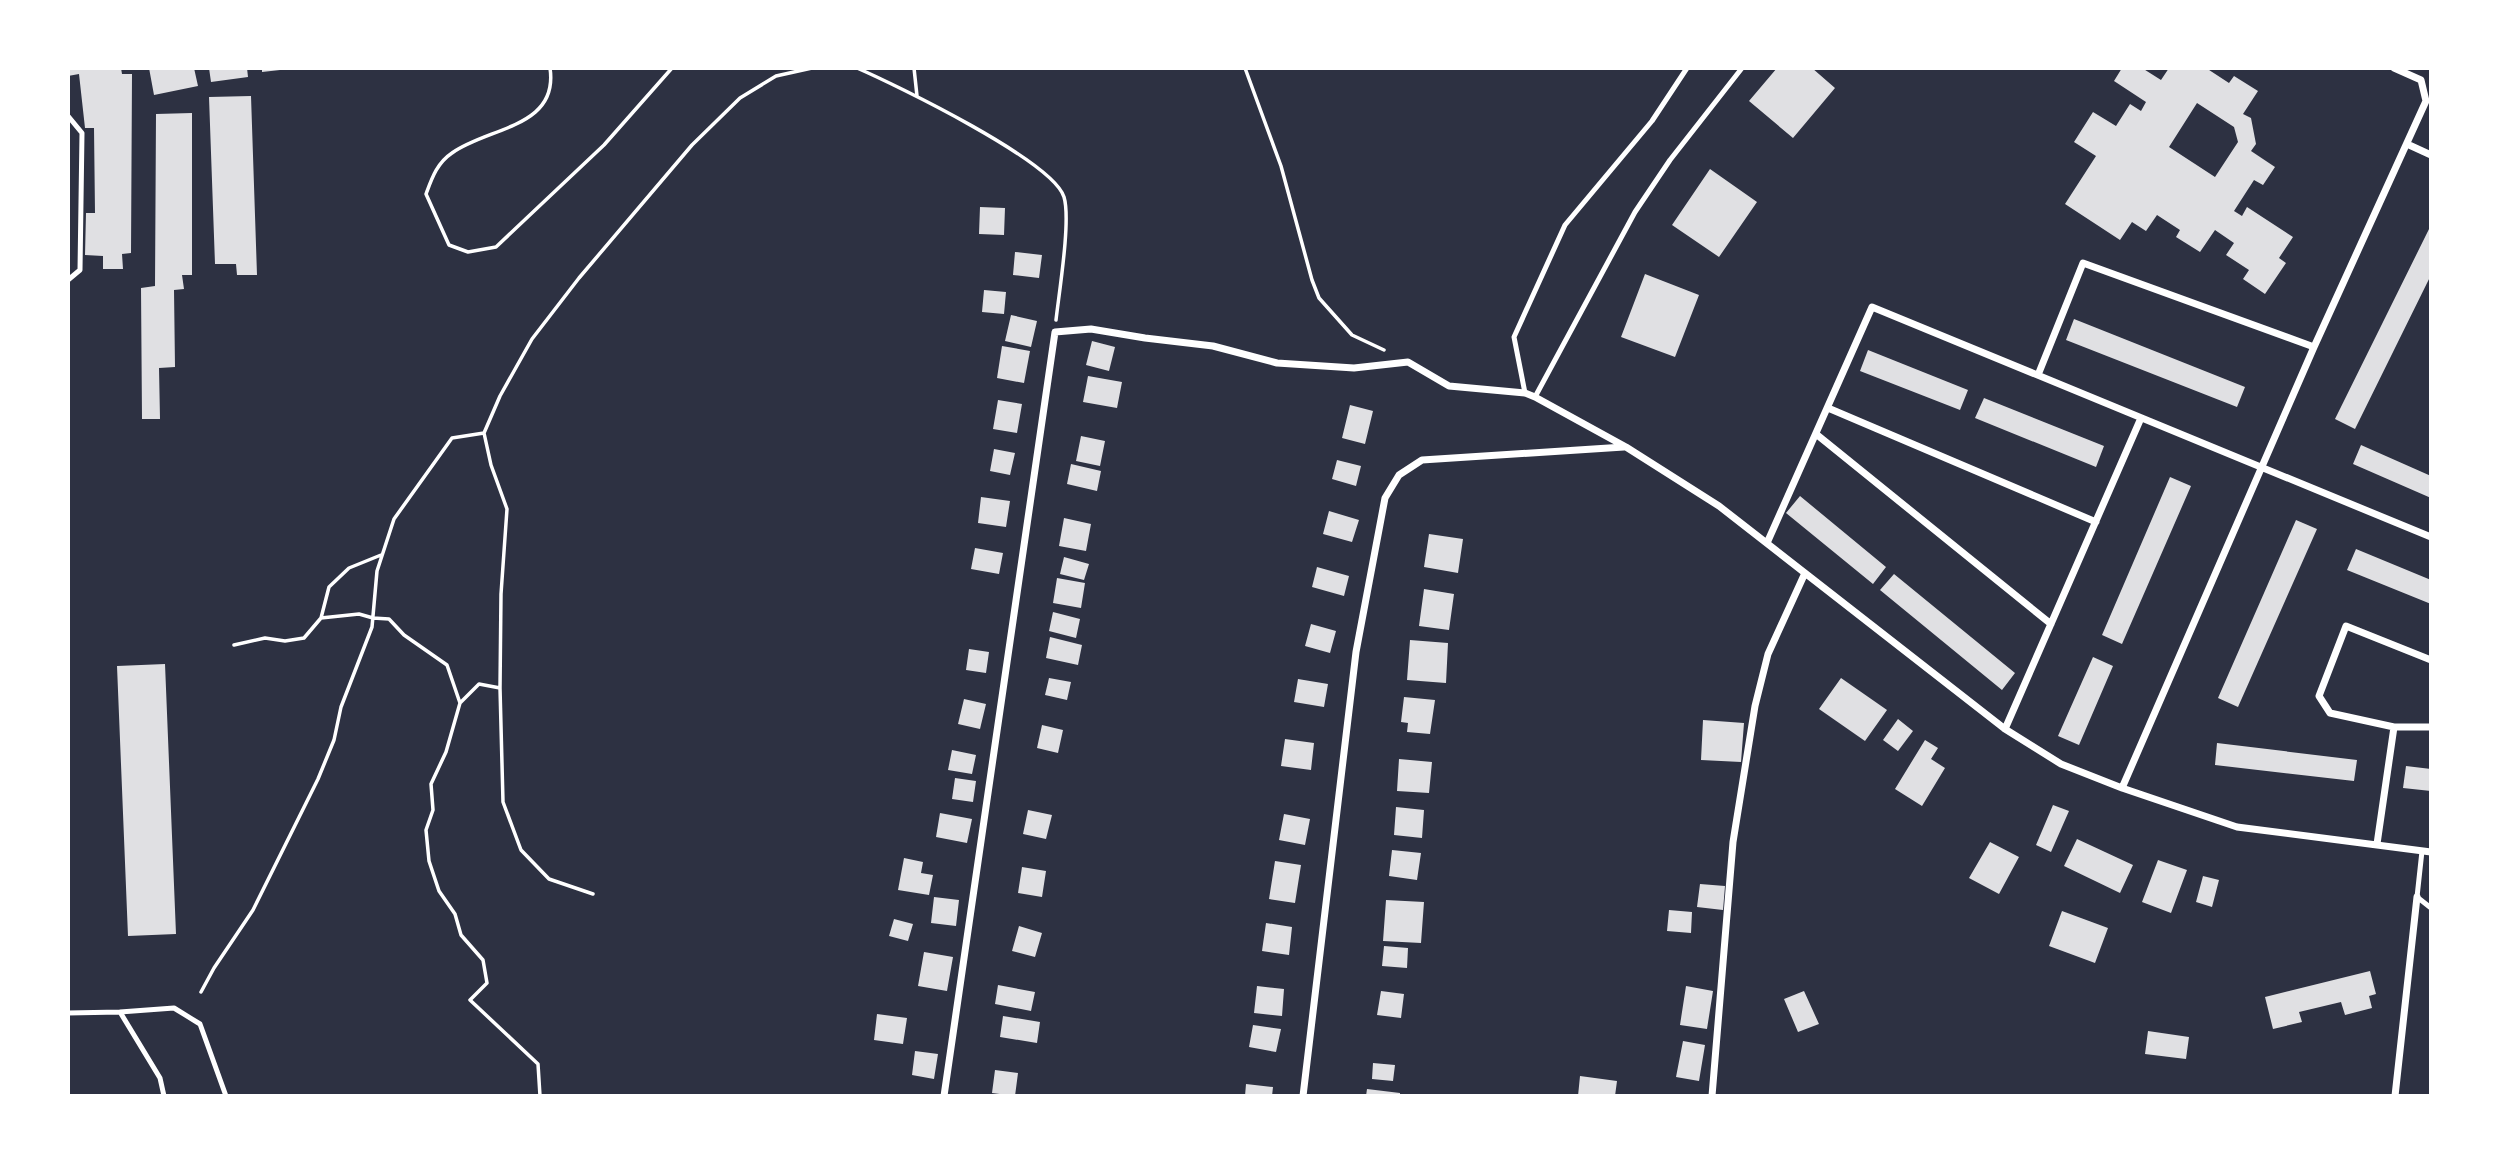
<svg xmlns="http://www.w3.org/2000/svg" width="2499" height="1164" viewBox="0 0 2499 1164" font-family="Raleway,sans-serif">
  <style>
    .building { fill: #e0e0e3; fill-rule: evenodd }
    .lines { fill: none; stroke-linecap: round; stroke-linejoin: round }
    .path { stroke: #fff; stroke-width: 3.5 }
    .service { stroke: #fff; stroke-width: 5 }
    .minor { stroke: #fff; stroke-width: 7 }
  </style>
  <rect width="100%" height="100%" fill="#2d3142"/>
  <path class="building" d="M 68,68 L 121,68 L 122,74 L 132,74 L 131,253 L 122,254 L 123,269 L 103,269 L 103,256 L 85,255 L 86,213 L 95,213 L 94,128 L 85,128 L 79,74 L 68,76 Z
    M 149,68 L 194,68 L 198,86 L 154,95 Z
    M 209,68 L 247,68 L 248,77 L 211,82 Z
    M 262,68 L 280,68 L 280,70 L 262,72 Z
    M 1777,68 L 1812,68 L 1835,88 L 1793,138 L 1749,101 Z
    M 2122,68 L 2142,68 L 2161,80 L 2169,68 L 2206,68 L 2229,83 L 2234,76 L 2258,91 L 2243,114 L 2251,118 L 2256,144 L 2251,151 L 2275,167 L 2263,185 L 2254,180 L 2234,211 L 2242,216 L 2247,207 L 2293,237 L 2279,258 L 2286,263 L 2265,294 L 2243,279 L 2249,270 L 2226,255 L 2234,243 L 2215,230 L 2200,252 L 2176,237 L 2180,230 L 2157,215 L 2146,231 L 2132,222 L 2120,240 L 2065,204 L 2096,156 L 2074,142 L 2093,112 L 2116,126 L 2130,104 L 2141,111 L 2146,102 L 2114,81 ZM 2197,103 L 2234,127 L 2238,142 L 2215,177 L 2169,147 Z
    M 251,96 L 257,275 L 237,275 L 236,264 L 215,264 L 209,97 Z
    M 192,113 L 192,275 L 182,275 L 184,289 L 174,290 L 175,367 L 159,368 L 160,419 L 142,419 L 141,288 L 155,286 L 156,114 Z
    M 1710,169 L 1757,202 L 1719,257 L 1672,225 Z
    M 980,207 L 1005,208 L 1004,235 L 979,234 Z
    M 2431,225 L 2431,275 L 2355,429 L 2335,419 Z
    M 1015,252 L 1042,255 L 1039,278 L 1013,275 Z
    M 1645,274 L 1699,295 L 1675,357 L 1621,337 Z
    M 984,290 L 1006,292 L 1004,314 L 982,312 Z
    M 1011,315 L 1037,321 L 1031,347 L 1005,341 Z
    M 2074,319 L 2245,387 L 2237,407 L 2066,340 Z
    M 1092,341 L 1115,347 L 1109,371 L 1086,365 Z
    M 1002,346 L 1030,351 L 1024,383 L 997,378 Z
    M 1868,350 L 1968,390 L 1960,410 L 1860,371 Z
    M 1088,376 L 1122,382 L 1117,408 L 1083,402 Z
    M 1984,398 L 2104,446 L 2096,467 L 1975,418 Z
    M 998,400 L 1022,404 L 1017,433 L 993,429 Z
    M 1350,405 L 1373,411 L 1365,444 L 1342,438 Z
    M 1081,436 L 1105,441 L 1100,466 L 1076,461 Z
    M 2361,445 L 2431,476 L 2431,498 L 2353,464 Z
    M 994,449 L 1015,453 L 1010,475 L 990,471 Z
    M 1337,460 L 1361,466 L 1356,486 L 1332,479 Z
    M 1071,464 L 1101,471 L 1097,491 L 1067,484 Z
    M 2170,477 L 2191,486 L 2122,644 L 2102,635 Z
    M 1800,496 L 1886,567 L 1873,584 L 1786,513 Z
    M 981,497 L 1010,501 L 1006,527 L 978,523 Z
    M 1329,511 L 1359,520 L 1352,542 L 1323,534 Z
    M 1064,518 L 1091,524 L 1086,551 L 1059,546 Z
    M 2296,520 L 2317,529 L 2238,707 L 2218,698 Z
    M 1429,534 L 1463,539 L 1458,573 L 1424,567 Z
    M 975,548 L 1003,553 L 999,574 L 971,569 Z
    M 2356,549 L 2431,580 L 2431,604 L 2347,570 Z
    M 1064,557 L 1089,564 L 1084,580 L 1060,574 Z
    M 1317,567 L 1349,576 L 1344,596 L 1312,587 Z
    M 1894,574 L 2015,673 L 2002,690 L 1880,590 Z
    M 1057,578 L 1085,583 L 1081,608 L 1053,603 Z
    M 1424,589 L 1454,594 L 1449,630 L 1419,626 Z
    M 1053,612 L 1080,619 L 1076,638 L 1049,631 Z
    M 1311,624 L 1336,631 L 1330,653 L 1305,646 Z
    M 1050,637 L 1082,645 L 1078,665 L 1046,658 Z
    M 1410,640 L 1448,643 L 1446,683 L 1407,680 Z
    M 969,649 L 989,652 L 986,673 L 966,670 Z
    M 2093,657 L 2113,666 L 2079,745 L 2058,736 Z
    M 165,664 L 176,934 L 128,936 L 117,666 Z
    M 1049,678 L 1071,682 L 1067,700 L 1045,695 Z
    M 1841,678 L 1887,710 L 1865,741 L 1819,709 Z
    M 1298,679 L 1328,684 L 1324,707 L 1294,702 Z
    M 1404,697 L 1435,700 L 1430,734 L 1407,732 L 1408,723 L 1401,722 Z
    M 964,699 L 986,704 L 980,729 L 958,724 Z
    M 1898,719 L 1913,731 L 1898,751 L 1883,740 Z
    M 1703,720 L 1744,723 L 1741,762 L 1701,760 Z
    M 1042,725 L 1063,730 L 1058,753 L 1037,748 Z
    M 1285,739 L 1314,743 L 1311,770 L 1281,766 Z
    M 1925,740 L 1938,748 L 1931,759 L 1945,768 L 1922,806 L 1895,789 Z
    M 2217,743 L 2357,760 L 2354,781 L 2215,765 Z
    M 952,750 L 976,755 L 972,774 L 948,770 Z
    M 1399,759 L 1432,762 L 1429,793 L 1397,791 Z
    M 2406,766 L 2431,769 L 2431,791 L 2403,788 Z
    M 955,778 L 976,781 L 973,802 L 952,799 Z
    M 2053,805 L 2069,811 L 2051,852 L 2036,845 Z
    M 1396,807 L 1424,810 L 1422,838 L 1394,835 Z
    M 1028,810 L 1052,815 L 1046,839 L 1023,834 Z
    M 940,813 L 972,819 L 967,843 L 936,837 Z
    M 1284,814 L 1310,819 L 1305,845 L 1279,840 Z
    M 2077,839 L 2133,865 L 2120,893 L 2064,866 Z
    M 1990,842 L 2019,857 L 1999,894 L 1969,878 Z
    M 1392,850 L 1421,853 L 1417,880 L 1389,876 Z
    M 904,858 L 923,862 L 921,873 L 933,875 L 929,895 L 898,890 Z
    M 2158,860 L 2187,870 L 2171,913 L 2142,902 Z
    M 1275,861 L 1301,865 L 1295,903 L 1269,899 Z
    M 1022,867 L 1046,871 L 1042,897 L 1018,893 Z
    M 2203,876 L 2219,880 L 2212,907 L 2196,902 Z
    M 1700,884 L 1725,886 L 1723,910 L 1697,907 Z
    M 934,897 L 959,900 L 956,926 L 931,923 Z
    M 1386,900 L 1424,902 L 1421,943 L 1383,941 Z
    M 1669,910 L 1692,912 L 1691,933 L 1667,931 Z
    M 2062,911 L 2108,928 L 2095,963 L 2049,946 Z
    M 894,919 L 913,924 L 908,941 L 889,936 Z
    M 1266,923 L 1292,927 L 1289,955 L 1262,951 Z
    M 1019,926 L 1042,933 L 1035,957 L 1012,951 Z
    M 1384,946 L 1408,948 L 1407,968 L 1382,966 Z
    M 924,952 L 953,957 L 947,991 L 918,986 Z
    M 2370,971 L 2376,994 L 2369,996 L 2372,1008 L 2345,1015 L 2341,1002 L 2299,1012 L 2302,1022 L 2273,1029 L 2265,997 Z
    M 998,985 L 1035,992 L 1031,1011 L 995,1004 Z
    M 1257,986 L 1284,989 L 1282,1016 L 1254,1013 Z
    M 1686,986 L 1713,991 L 1707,1029 L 1680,1025 Z
    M 1381,991 L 1404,994 L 1401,1018 L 1377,1015 Z
    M 1804,991 L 1819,1024 L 1798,1032 L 1784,999 Z
    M 877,1014 L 907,1018 L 903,1044 L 874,1040 Z
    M 1003,1016 L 1040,1022 L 1037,1043 L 1000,1037 Z
    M 1253,1025 L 1281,1029 L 1276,1052 L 1249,1047 Z
    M 2148,1031 L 2189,1037 L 2186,1059 L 2145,1054 Z
    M 1683,1041 L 1705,1045 L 1699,1081 L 1676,1077 Z
    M 915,1051 L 938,1054 L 934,1079 L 912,1075 Z
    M 1373,1063 L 1395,1065 L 1393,1081 L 1372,1079 Z
    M 995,1070 L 1018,1073 L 1015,1096 L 992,1093 Z
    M 1580,1076 L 1617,1081 L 1615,1096 L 1578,1096 Z
    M 1246,1084 L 1273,1087 L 1272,1096 L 1245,1096 Z
    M 1367,1089 L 1400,1093 L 1400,1096 L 1366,1096 Z"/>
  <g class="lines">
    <path class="path" d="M 550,68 C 559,128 488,127 452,153 C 437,163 432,178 426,194 L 449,245 L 468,252 L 496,247 L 604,145 L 672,68
      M 857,68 C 896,85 1053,161 1064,197 C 1071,220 1059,293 1056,320
      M 914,68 L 917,96
      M 1245,68 L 1281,166 L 1312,280 L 1319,298 L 1352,335 L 1384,350
      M 321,618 L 359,614 L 373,618 L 389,619 L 404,635 L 447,665 L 460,703 L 446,752 L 431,784 L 433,810 L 426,830 L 429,861 L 439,891 L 455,914 L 461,935 L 483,960 L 487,983 L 470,1000 L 538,1064 L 540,1096
      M 234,645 L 265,638 L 285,641 L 304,638 L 321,618 L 329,587 L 349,568 L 381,555
      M 460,703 L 479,684 L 500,688
      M 593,894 L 549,879 L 521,850 L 503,802 L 500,688 L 501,594 L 507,509 L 491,465 L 484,433 L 500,396 L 532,339 L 579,278 L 692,145 L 740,98 L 776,76 L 812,68
      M 201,992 L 214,968 L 253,910 L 318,779 L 334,740 L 341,707 L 372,627 L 377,571 L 394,519 L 452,438 L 484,433"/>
    <path class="service" d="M 68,116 L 82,133 L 80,270 L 68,280
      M 1525,393 L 1514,337 L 1565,225 L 1652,121 L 1687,68
      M 1535,397 L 1635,212 L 1670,160 L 1742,68
      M 2422,851 L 2417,897 L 2431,908
      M 120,1012 L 174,1008 L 200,1024 L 226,1096
      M 68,1013 L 120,1012 L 160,1078 L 164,1096"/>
    <path class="minor" d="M 2407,144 L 2431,155
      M 2038,375 L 2083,263 L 2314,347
      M 1828,408 L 2096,522
      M 1816,434 L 2051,624
      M 1767,543 L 1872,307 L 2431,537
      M 2431,660 L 2346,626 L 2319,696 L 2330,713 L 2394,727 L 2431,727
      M 2005,729 L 2141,418
      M 2122,788 L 2314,347 L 2426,101 L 2421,80 L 2394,68
      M 2377,844 L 2394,727
      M 944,1096 L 1055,332 L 1091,329 L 1145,338 L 1213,346 L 1277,363 L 1354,368 L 1408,362 L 1449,386 L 1525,393 L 1535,397 L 1626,447 L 1719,506 L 2005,729 L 2061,764 L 2122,788 L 2237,827 L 2431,852
      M 1303,1096 L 1356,652 L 1385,498 L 1399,475 L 1422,460 L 1624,447
      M 1712,1096 L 1733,842 L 1755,706 L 1768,654 L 1805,573
      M 2395,1096 L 2417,897"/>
  </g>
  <rect width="2499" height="1164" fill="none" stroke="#ffffff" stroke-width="140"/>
</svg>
